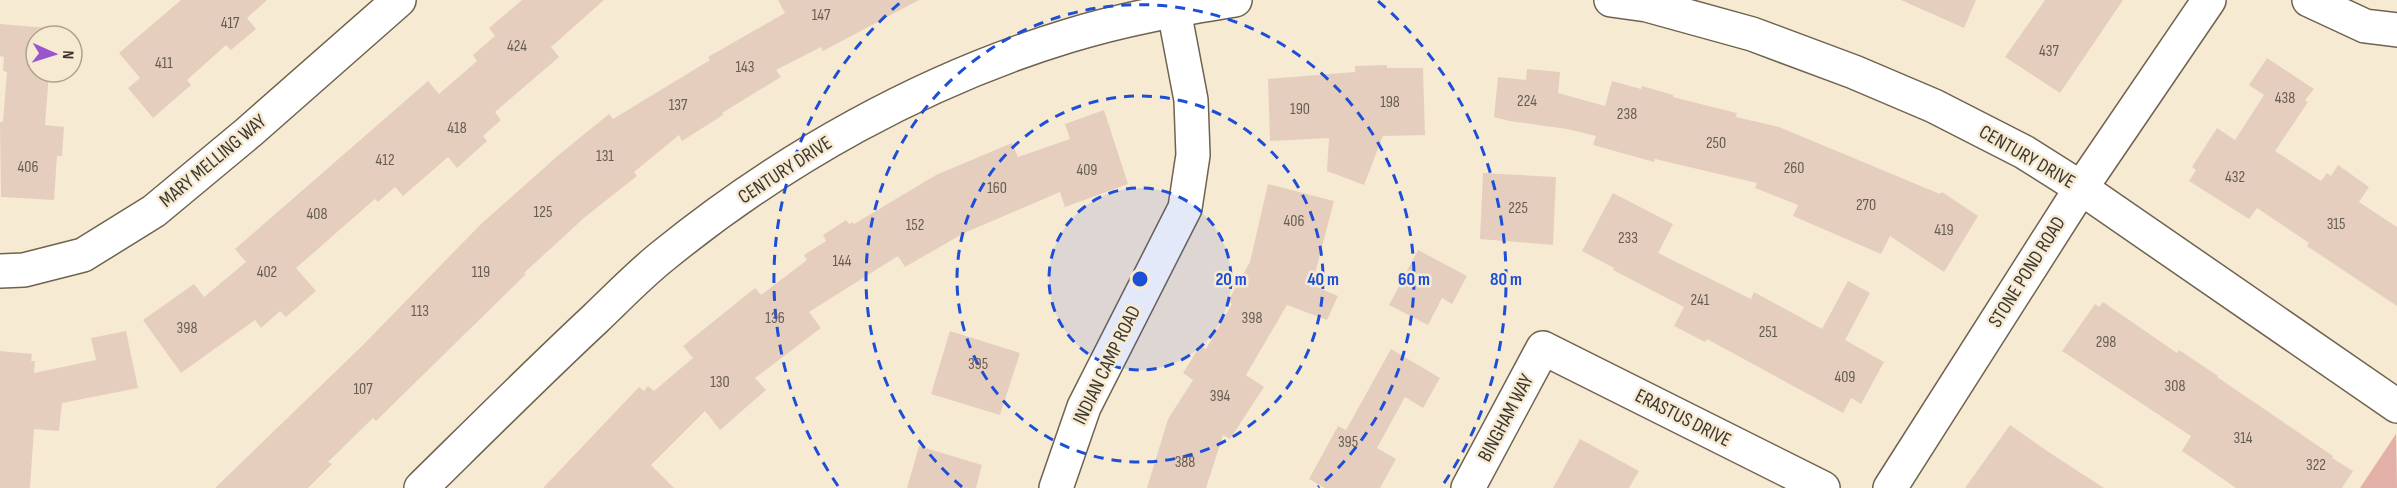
<svg xmlns="http://www.w3.org/2000/svg" width="2397" height="488" viewBox="0 0 2397 488" font-family="'Sofia Sans Condensed',sans-serif">
  <style>
    .green { fill: #e3b0a8 }
    .building { fill: #e6cebf }
    .lines { fill: none; stroke-linecap: round; stroke-linejoin: round }
    .minor-casing { stroke: #6f634f; stroke-width: 36 }
    .minor { stroke: #fff; stroke-width: 33 }
    .ring { fill: none; stroke: #1d4ed8; stroke-width: 3; stroke-dasharray: 10 8 }
    .labels { text-anchor: middle; dominant-baseline: central; stroke-width: 5; stroke-linejoin: round; paint-order: stroke }
    .number-label { font-size: 16px; fill: #665d52 }
    .street-label { font-size: 20px; fill: #3c372e; stroke: #f7ead3 }
    .centre { fill: #1d4ed8; stroke: #f7ead3; stroke-width: 3 }
    .ring-label { font-size: 18px; text-anchor: middle; font-weight: bold; fill: #1d4ed8; stroke: #f7ead3; stroke-width: 5; stroke-linejoin: round; paint-order: stroke }
  </style>
  <rect width="100%" height="100%" fill="#f7ead3"/>
  <path class="green" d="M 2396,434 L 2397,488 L 2360,488 Z"/>
  <path class="building" d="M 181,0 L 267,0 L 247,18 L 256,29 L 231,50 L 226,45 L 187,80 L 191,85 L 153,118 L 128,88 L 140,78 L 119,53 Z
    M 522,0 L 604,0 L 551,47 L 559,57 L 495,112 L 501,120 L 483,136 L 487,141 L 457,168 L 448,157 L 403,196 L 395,187 L 378,202 L 375,199 L 296,268 L 316,291 L 286,317 L 280,311 L 261,328 L 255,320 L 181,373 L 143,320 L 194,284 L 204,297 L 246,262 L 235,249 L 428,81 L 439,94 L 477,61 L 473,55 L 495,36 L 489,28 Z
    M 778,0 L 919,0 L 823,51 L 821,47 L 776,70 L 781,77 L 722,113 L 723,115 L 682,141 L 679,135 L 634,172 L 637,176 L 585,217 L 524,273 L 526,274 L 376,421 L 373,418 L 328,462 L 332,464 L 308,488 L 215,488 L 362,346 L 481,224 L 561,153 L 609,114 L 613,119 L 710,60 L 708,57 L 785,13 Z
    M 1901,0 L 1976,0 L 1964,28 Z
    M 2045,0 L 2123,0 L 2060,93 L 2005,57 Z
    M 0,24 L 60,29 L 59,36 L 36,36 L 36,72 L 57,72 L 57,74 L 49,73 L 45,125 L 64,127 L 62,156 L 57,156 L 54,200 L 1,197 L 0,122 L 3,122 L 7,72 L 3,71 L 4,57 L 0,56 Z
    M 2267,58 L 2314,89 L 2305,100 L 2308,102 L 2275,151 L 2321,181 L 2327,173 L 2331,176 L 2338,165 L 2369,187 L 2359,202 L 2397,227 L 2397,306 L 2307,246 L 2309,243 L 2257,208 L 2249,219 L 2189,181 L 2196,170 L 2192,167 L 2217,128 L 2235,140 L 2264,95 L 2249,85 Z
    M 1387,65 L 1387,68 L 1423,68 L 1425,135 L 1383,136 L 1364,185 L 1327,171 L 1329,138 L 1270,141 L 1268,79 L 1355,72 L 1355,66 Z
    M 1527,69 L 1560,72 L 1558,93 L 1605,106 L 1612,81 L 1641,89 L 1642,86 L 1673,95 L 1673,97 L 1737,113 L 1736,117 L 1779,127 L 1940,194 L 1942,192 L 1978,216 L 1944,272 L 1890,236 L 1881,254 L 1793,216 L 1798,205 L 1755,188 L 1757,183 L 1655,159 L 1654,162 L 1593,145 L 1596,136 L 1567,129 L 1509,121 L 1494,117 L 1498,77 L 1526,80 Z
    M 1104,110 L 1128,184 L 1065,207 L 1060,192 L 964,233 L 905,267 L 898,256 L 809,312 L 821,328 L 755,378 L 766,390 L 720,430 L 705,411 L 651,465 L 674,488 L 543,488 L 639,387 L 644,391 L 648,386 L 654,391 L 693,358 L 683,346 L 755,288 L 761,295 L 807,260 L 804,255 L 826,241 L 823,235 L 846,220 L 849,224 L 852,222 L 854,224 L 936,175 L 1012,143 L 1018,157 L 1070,139 L 1065,124 Z
    M 1483,173 L 1556,177 L 1553,245 L 1480,239 Z
    M 1268,184 L 1334,201 L 1312,285 L 1338,296 L 1327,320 L 1287,305 L 1246,375 L 1264,387 L 1230,439 L 1223,435 L 1206,488 L 1147,488 L 1168,419 L 1193,380 L 1183,373 L 1200,346 L 1206,349 L 1232,304 L 1228,301 L 1250,262 Z
    M 1613,193 L 1673,224 L 1658,253 L 1751,299 L 1754,292 L 1822,329 L 1848,281 L 1870,293 L 1845,340 L 1884,362 L 1861,404 L 1851,398 L 1843,413 L 1707,339 L 1705,342 L 1674,326 L 1684,307 L 1613,270 L 1614,268 L 1582,251 Z
    M 1418,250 L 1467,276 L 1452,304 L 1442,298 L 1428,325 L 1389,305 Z
    M 2103,302 L 2177,353 L 2179,350 L 2218,376 L 2217,377 L 2333,456 L 2332,458 L 2353,471 L 2342,488 L 2236,488 L 2182,451 L 2191,436 L 2062,351 L 2095,304 L 2099,307 Z
    M 126,331 L 138,388 L 62,403 L 59,431 L 34,429 L 30,488 L 0,488 L 0,351 L 32,354 L 31,361 L 35,361 L 34,373 L 96,360 L 91,338 Z
    M 950,331 L 1020,353 L 1000,415 L 931,394 Z
    M 1391,349 L 1440,378 L 1423,408 L 1405,397 L 1377,448 L 1396,459 L 1380,488 L 1325,488 L 1309,479 L 1338,426 L 1346,430 Z
    M 2010,425 L 2050,453 L 2104,488 L 1965,488 Z
    M 1580,439 L 1639,471 L 1629,488 L 1553,488 Z
    M 919,446 L 982,465 L 976,488 L 907,488 Z"/>
  <g class="lines">
    <defs>
      <path id="minor" d="M 1611,0 L 1647,5 L 1752,34 L 1854,72 L 1934,106 L 2024,152 L 2081,188 L 2397,406
        M 2309,0 L 2365,26 L 2397,30
        M 0,271 L 24,270 L 83,255 L 154,211 L 249,132 L 399,0
        M 421,488 C 479,431 536,374 596,318 C 618,297 640,274 664,255 C 782,159 923,80 1068,36 C 1123,19 1179,9 1235,0
        M 1056,488 L 1084,407 L 1185,208 L 1193,155 L 1191,100 L 1172,0
        M 1468,488 L 1543,348 L 1823,488
        M 1890,488 L 2081,188 L 2209,0"/>
    </defs>
    <use href="#minor" class="minor-casing"/>
    <use href="#minor" class="minor"/>
  </g>
  <circle cx="1140" cy="279" r="91" fill="#1d4ed8" fill-opacity=".12"/>
  <g class="ring">
    <circle cx="1140" cy="279" r="91"/>
    <circle cx="1140" cy="279" r="183"/>
    <path d="M962 487A274 274 0 1 1 1318 487"/>
    <path d="M838 486A366 366 0 0 1 902 1M1378 1A366 366 0 0 1 1442 486"/>
  </g>
  <g class="labels">
    <g class="number-label">
      <text x="821" y="15">147</text>
      <text x="230" y="23">417</text>
      <text x="517" y="46">424</text>
      <text x="2049" y="51">437</text>
      <text x="164" y="63">411</text>
      <text x="745" y="67">143</text>
      <text x="2285" y="98">438</text>
      <text x="1527" y="101">224</text>
      <text x="1390" y="102">198</text>
      <text x="678" y="105">137</text>
      <text x="1300" y="109">190</text>
      <text x="1627" y="114">238</text>
      <text x="457" y="128">418</text>
      <text x="1716" y="143">250</text>
      <text x="605" y="156">131</text>
      <text x="385" y="160">412</text>
      <text x="28" y="167">406</text>
      <text x="1794" y="168">260</text>
      <text x="1087" y="170">409</text>
      <text x="2235" y="177">432</text>
      <text x="997" y="188">160</text>
      <text x="1866" y="205">270</text>
      <text x="1518" y="208">225</text>
      <text x="543" y="212">125</text>
      <text x="317" y="214">408</text>
      <text x="1294" y="221">406</text>
      <text x="2336" y="224">315</text>
      <text x="915" y="225">152</text>
      <text x="1944" y="230">419</text>
      <text x="1628" y="238">233</text>
      <text x="842" y="261">144</text>
      <text x="267" y="272">402</text>
      <text x="481" y="272">119</text>
      <text x="1700" y="300">241</text>
      <text x="420" y="311">113</text>
      <text x="775" y="318">136</text>
      <text x="1252" y="318">398</text>
      <text x="187" y="328">398</text>
      <text x="1768" y="332">251</text>
      <text x="2106" y="342">298</text>
      <text x="978" y="364">395</text>
      <text x="1845" y="377">409</text>
      <text x="720" y="382">130</text>
      <text x="2175" y="386">308</text>
      <text x="363" y="389">107</text>
      <text x="1220" y="396">394</text>
      <text x="2243" y="438">314</text>
      <text x="1348" y="442">395</text>
      <text x="1185" y="462">388</text>
      <text x="2316" y="465">322</text>
    </g>
    <g class="street-label">
      <text transform="translate(2027 157) rotate(30)">CENTURY DRIVE</text>
      <text transform="translate(213 161) rotate(-40)">MARY MELLING WAY</text>
      <text transform="translate(785 170) rotate(-33)">CENTURY DRIVE</text>
      <text transform="translate(2027 272) rotate(-58)">STONE POND ROAD</text>
      <text transform="translate(1107 365) rotate(-64)">INDIAN CAMP ROAD</text>
      <text transform="translate(1506 418) rotate(-62)">BINGHAM WAY</text>
      <text transform="translate(1683 418) rotate(27)">ERASTUS DRIVE</text>
    </g>
  </g>
  <circle cx="1140" cy="279" r="9" class="centre"/>
  <g class="ring-label">
    <text x="1231" y="285">20 m</text>
    <text x="1323" y="285">40 m</text>
    <text x="1414" y="285">60 m</text>
    <text x="1506" y="285">80 m</text>
  </g>
  <g transform="translate(54 54) rotate(93)"><circle r="28" fill="#f7ead3" stroke="#aca291" stroke-width="1.5"/>
  <path d="M0-4.5L10 22L0 15L-10 22Z" fill="#9956cb"/>
  <text y="-9" font-size="16" font-weight="bold" text-anchor="middle" fill="#3c372e">N</text>
  </g>
</svg>
